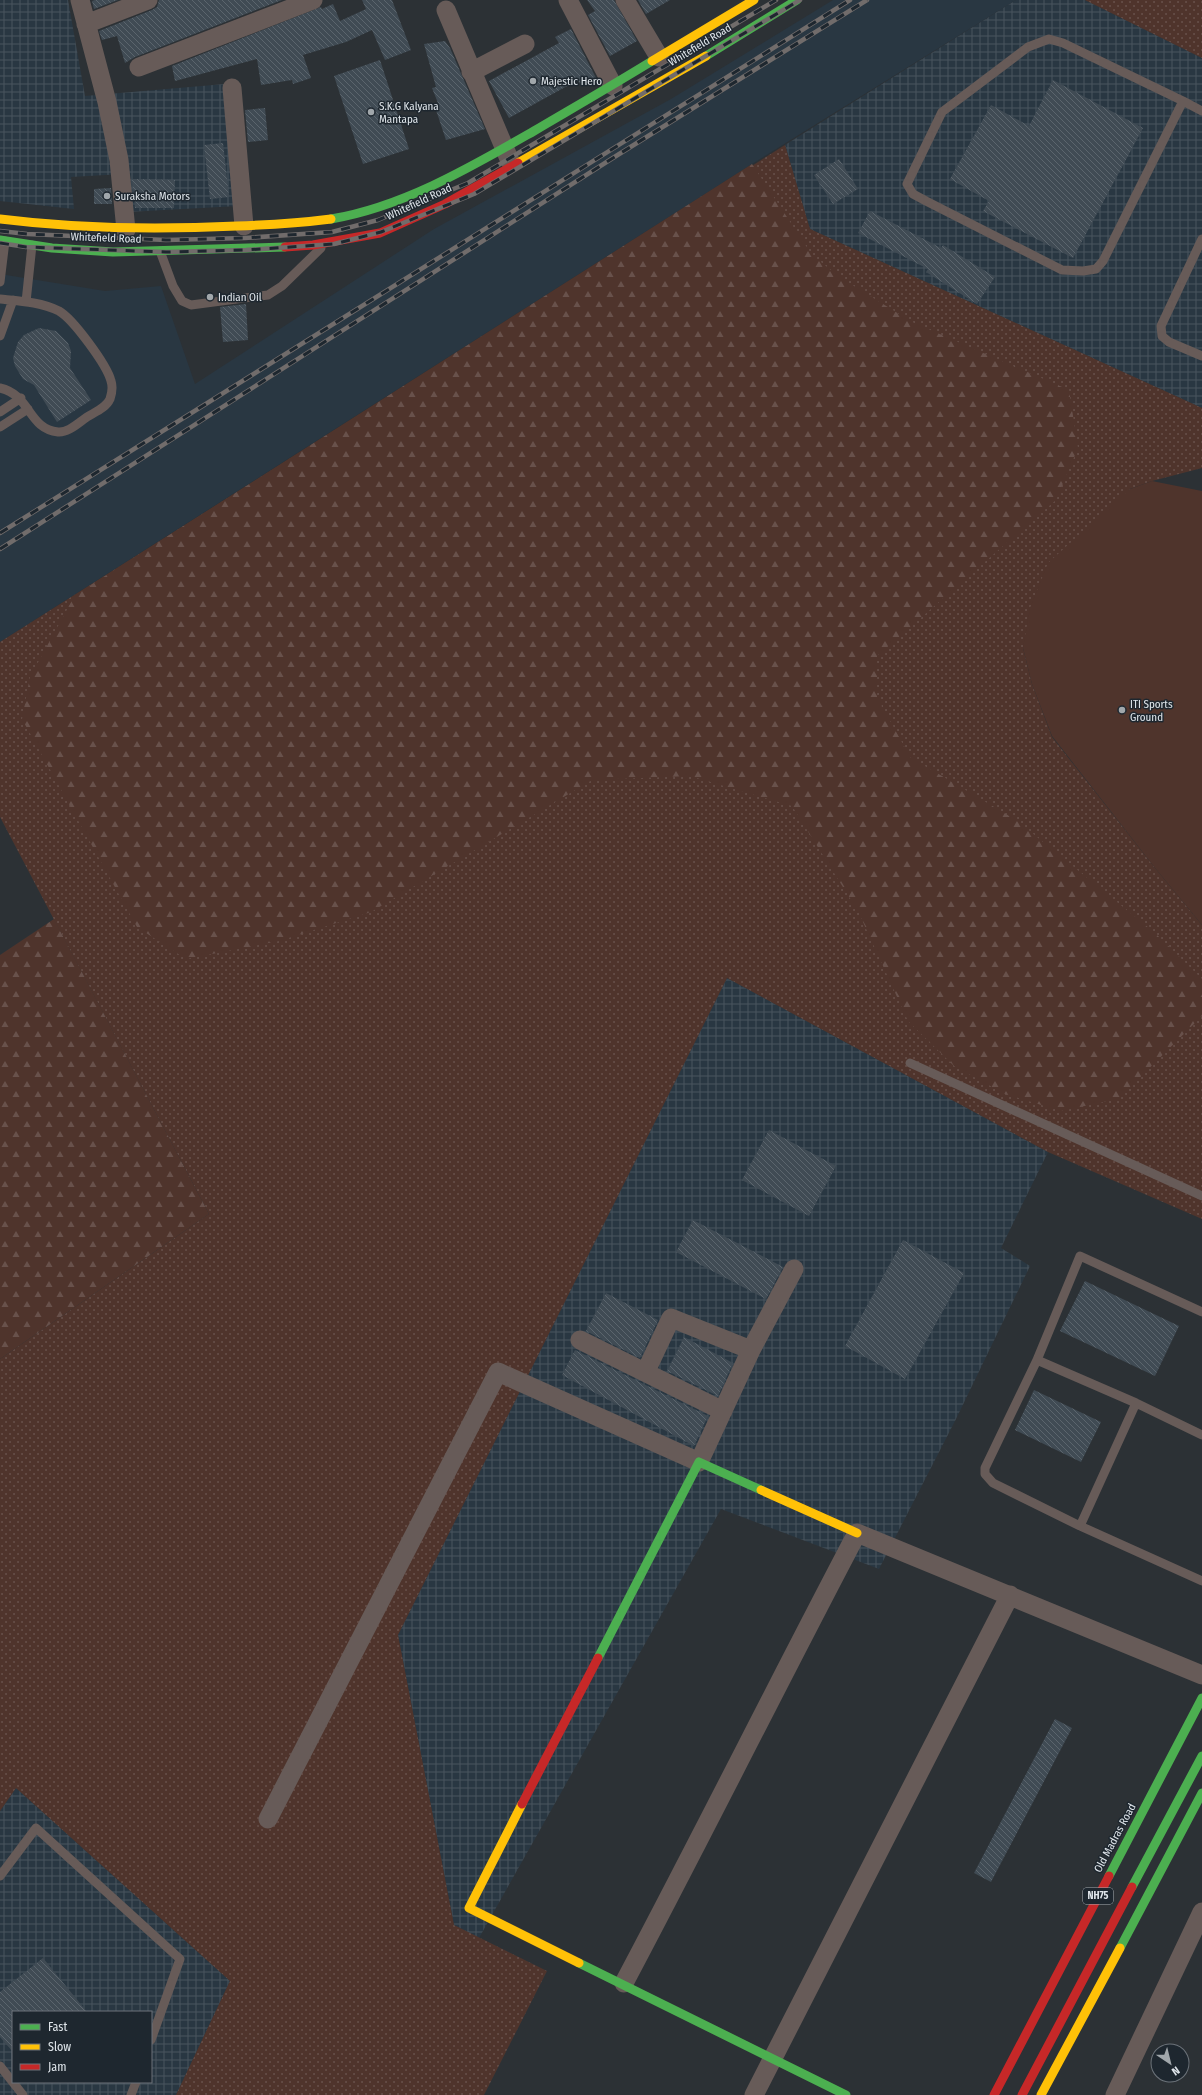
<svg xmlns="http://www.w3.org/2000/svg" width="1202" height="2095" viewBox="0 0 1202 2095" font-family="'Fira Sans Condensed',sans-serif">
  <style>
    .built { fill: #293742 }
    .industrial { fill: url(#industrial-grid); fill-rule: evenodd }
    .grass { fill: url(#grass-dots) }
    .forest { fill: url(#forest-firs) }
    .pitch { fill: #4f342c }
    .building { fill: url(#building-back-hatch) }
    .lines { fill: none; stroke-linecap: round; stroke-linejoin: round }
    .lane { stroke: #675b58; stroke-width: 9 }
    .street { stroke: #675b58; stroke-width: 19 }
    .fast { stroke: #4caf50; stroke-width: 9 }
    .slow { stroke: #ffc107; stroke-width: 9 }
    .jam { stroke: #c62828; stroke-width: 9 }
    .rail-casing { stroke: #716c6b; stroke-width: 4.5 }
    .rail { stroke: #1e272f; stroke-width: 3; stroke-dasharray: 9; stroke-linecap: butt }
    .poi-dot { fill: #a1a7ab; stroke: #1e272f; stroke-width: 1.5 }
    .labels { text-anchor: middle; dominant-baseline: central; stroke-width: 3; stroke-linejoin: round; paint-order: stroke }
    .shield { fill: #1e272f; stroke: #a6adb3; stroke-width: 1 }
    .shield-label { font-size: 10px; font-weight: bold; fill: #e0e6eb }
    .street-label { font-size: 11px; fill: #e0e6eb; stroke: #1e272f }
    .poi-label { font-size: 11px; fill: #e0e6eb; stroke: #1e272f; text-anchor: start }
  </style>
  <defs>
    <pattern id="industrial-grid" width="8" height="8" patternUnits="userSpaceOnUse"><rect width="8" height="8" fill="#293742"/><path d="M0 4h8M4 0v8" fill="none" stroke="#48545d"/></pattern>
    <pattern id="grass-dots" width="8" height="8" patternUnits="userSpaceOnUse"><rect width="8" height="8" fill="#4f342c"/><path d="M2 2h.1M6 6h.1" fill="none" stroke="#68514b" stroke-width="1.8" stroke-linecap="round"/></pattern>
    <pattern id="forest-firs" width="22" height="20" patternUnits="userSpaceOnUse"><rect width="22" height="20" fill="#4f342c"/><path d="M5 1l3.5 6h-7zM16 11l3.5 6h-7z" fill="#68514b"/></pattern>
    <pattern id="building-back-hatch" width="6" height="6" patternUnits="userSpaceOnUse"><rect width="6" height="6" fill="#404b54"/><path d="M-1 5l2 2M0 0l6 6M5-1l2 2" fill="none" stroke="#5b656d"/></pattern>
  </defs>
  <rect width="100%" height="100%" fill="#2c3135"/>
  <path class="built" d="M 833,0 L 1016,0 L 752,164 L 0,642 L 0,274 L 105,291 L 161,286 L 195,384 L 434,229 L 671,99 Z"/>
  <path class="industrial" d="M 0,0 L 68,0 L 85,96 L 225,84 L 238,206 L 127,212 L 123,174 L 71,177 L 74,209 L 0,201 Z
    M 1016,0 L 1085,0 L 1202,58 L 1202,408 L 810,229 L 785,145 Z
    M 727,978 L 1048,1152 L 1001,1248 L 1030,1266 L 956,1419 L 879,1569 L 721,1509 L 479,1938 L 454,1925 L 398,1635 Z
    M 16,1788 L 230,1981 L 176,2095 L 0,2095 L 0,1811 ZM 13,2012 L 151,2012 L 151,2082 L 13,2082 Z"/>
  <path class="grass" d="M 1085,0 L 1202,0 L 1202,58 Z
    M 785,145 L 810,229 L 1202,408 L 1202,468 L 1152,481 L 1130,489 L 1023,648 L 1032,684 L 1052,737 L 1155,868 L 1202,925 L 1202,1219 L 1048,1152 L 727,978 L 398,1635 L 454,1925 L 547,1971 L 484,2095 L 176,2095 L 230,1981 L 16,1788 L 0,1811 L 0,1359 L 209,1214 L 0,817 L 0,642 Z"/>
  <path class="forest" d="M 752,164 L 812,255 L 841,278 L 912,322 L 1069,390 L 1078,448 L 1056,500 L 877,656 L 877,697 L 910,757 L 1016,820 L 1155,933 L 1202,979 L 1202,1016 L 1118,1099 L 1061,1111 L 1005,1094 L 954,1066 L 908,1021 L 858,911 L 792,806 L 690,776 L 592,780 L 371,912 L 279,941 L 186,959 L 137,927 L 22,719 L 30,677 L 75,595 Z
    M 54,919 L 209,1214 L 0,1359 L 0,955 Z"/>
  <path class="pitch" d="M 1152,481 L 1202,491 L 1202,925 L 1155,868 L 1052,736 L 1032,684 L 1023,648 L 1030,608 L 1048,563 L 1130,489 Z"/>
  <path class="building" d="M 95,0 L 118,0 L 94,9 L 92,1 Z
    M 159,0 L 282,0 L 135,57 L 125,63 L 117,36 L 102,40 L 99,31 L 152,10 L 157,7 Z
    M 362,0 L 392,0 L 411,50 L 385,60 L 372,30 L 346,42 L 303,55 L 311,78 L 293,84 L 292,80 L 261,85 L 257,59 L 175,81 L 172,66 L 321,7 L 322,9 L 333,4 L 340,21 L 366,9 Z
    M 587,0 L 614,0 L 637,41 L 610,56 L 588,15 L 595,11 Z
    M 638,0 L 670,0 L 646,14 Z
    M 571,29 L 596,78 L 581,86 L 578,80 L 509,118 L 489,81 L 559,43 L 555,37 Z
    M 445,41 L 450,48 L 485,129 L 446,140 L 434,104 L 438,103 L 432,88 L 436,87 L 424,44 Z
    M 380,60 L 409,149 L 363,164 L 334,76 Z
    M 1053,80 L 1143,128 L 1073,258 L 983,211 L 989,201 L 950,179 L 991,105 L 1029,126 Z
    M 265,108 L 268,140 L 248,142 L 245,110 Z
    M 223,143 L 229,197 L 210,199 L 204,145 Z
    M 839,159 L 858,189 L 833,204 L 814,175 Z
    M 132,179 L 175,180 L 174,208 L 135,208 Z
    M 111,188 L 112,204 L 94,204 L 94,189 Z
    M 870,211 L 941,248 L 943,245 L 995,277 L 977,304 L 926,272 L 928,269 L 858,233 Z
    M 246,304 L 248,340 L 223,342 L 220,307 Z
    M 39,328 L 56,331 L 68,343 L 71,351 L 70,368 L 91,400 L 57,422 L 34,385 L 23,379 L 15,366 L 13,358 L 18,342 L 24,335 Z
    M 769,1130 L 836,1166 L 809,1216 L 742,1180 Z
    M 693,1220 L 783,1267 L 766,1299 L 676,1252 Z
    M 903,1240 L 964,1273 L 905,1379 L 845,1346 Z
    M 1085,1281 L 1179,1326 L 1155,1376 L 1060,1331 Z
    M 606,1293 L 658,1320 L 640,1358 L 586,1331 Z
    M 684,1337 L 733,1363 L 718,1396 L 667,1371 Z
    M 575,1350 L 708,1416 L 694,1446 L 562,1375 Z
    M 1034,1390 L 1101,1422 L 1081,1462 L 1015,1430 Z
    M 1055,1719 L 1072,1728 L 991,1882 L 974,1873 Z
    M 43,1958 L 87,2012 L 13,2012 L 13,2052 L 0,2037 L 0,1992 Z"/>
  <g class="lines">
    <path class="lane" d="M 1183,101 L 1103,261 L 1096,269 L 1083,271 L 1062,270 L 926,201 L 913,194 L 907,184 L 942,112 L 1028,47 L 1049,39 L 1063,43 L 1183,101 L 1202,111
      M 1202,239 L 1161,326 L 1162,336 L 1169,342 L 1202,356
      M 160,251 L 173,286 L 182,301 L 191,305 L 268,295 L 282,286 L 321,248
      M 0,282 L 5,241
      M 0,299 C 20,301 41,302 59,311 C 73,319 107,365 111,381 C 113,387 112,393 110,399 C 106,408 95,412 87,417 C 78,423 68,433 58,432 C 28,429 31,395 0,388
      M 26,302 L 32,245
      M 0,336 L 13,300
      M 0,412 L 21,398
      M 0,427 L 28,409
      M 910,1063 L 1202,1196
      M 1202,1312 L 1080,1256 L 1037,1360 L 985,1468 L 985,1474 L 993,1483 L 1080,1526 L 1202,1581
      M 1037,1360 L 1136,1403 L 1202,1435
      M 1080,1526 L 1136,1403
      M 0,1876 L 36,1828 L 180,1959 L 151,2040
      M 0,2066 L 23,2095
      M 131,2095 L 136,2082"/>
    <path class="street" d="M 80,0 L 107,102 L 119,160 L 126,230
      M 568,0 L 613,86
      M 625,0 L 659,57
      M 446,10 L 510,161
      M 86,24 L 148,0
      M 139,67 L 313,0
      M 471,72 L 525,44
      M 232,88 L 244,226
      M 580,1340 L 723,1411
      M 751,1350 L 794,1269
      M 268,1819 L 498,1372 L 699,1462 L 751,1350 L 671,1318 L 646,1371
      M 624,1983 C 703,1834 778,1683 857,1533 L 1202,1675
      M 754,2095 L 1010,1595
      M 1115,2095 L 1202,1912"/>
    <path class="fast" d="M 706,56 L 797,0
      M 331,219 C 403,207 471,167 534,131 C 573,108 613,85 652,61
      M 0,240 L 52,248 L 113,252 L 285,247
      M 598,1658 L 699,1462 L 761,1490
      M 1109,1876 L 1202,1698
      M 1132,1887 L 1202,1756
      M 1120,1948 L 1202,1793
      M 579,1963 L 846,2095"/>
    <path class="slow" d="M 652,61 L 754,0
      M 518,163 L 706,56
      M 0,219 C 79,229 157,230 237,226 C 268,225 300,223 331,219
      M 761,1490 L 857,1533
      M 522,1804 L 469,1908 L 579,1963
      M 1041,2095 L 1120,1948"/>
    <path class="jam" d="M 285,247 L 313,245 L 380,233 L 445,204 L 518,163
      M 522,1804 L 598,1658
      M 994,2095 L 1109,1876
      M 1022,2095 L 1132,1887"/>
    <defs>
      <path id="rail" d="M 0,231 L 27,234 L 166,240 L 245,238 L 332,232 L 378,220 L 468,183 L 776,0
        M 0,243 L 26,247 L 166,252 L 246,250 L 334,244 L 381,232 L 474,194 L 800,0
        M 0,533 L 850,0
        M 0,549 L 616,156 L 867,0"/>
    </defs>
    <use href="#rail" class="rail-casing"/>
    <use href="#rail" class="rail"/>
  </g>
  <g class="poi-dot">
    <circle cx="533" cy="81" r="4"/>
    <circle cx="371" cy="112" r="4"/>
    <circle cx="107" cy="196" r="4"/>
    <circle cx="210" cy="297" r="4"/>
    <circle cx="1122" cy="710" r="4"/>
  </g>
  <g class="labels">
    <rect class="shield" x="1083" y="1888" width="30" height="16" rx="3"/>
    <g class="shield-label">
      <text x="1098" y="1896">NH75</text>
    </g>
    <g class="street-label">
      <text transform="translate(700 45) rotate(-31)">Whitefield Road</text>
      <text transform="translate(419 202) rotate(-25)">Whitefield Road</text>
      <text transform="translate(106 238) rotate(2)">Whitefield Road</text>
      <text transform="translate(1115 1838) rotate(-62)">Old Madras Road</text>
    </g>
    <g class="poi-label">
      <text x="541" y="81">Majestic Hero</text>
      <text x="379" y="106">S.K.G Kalyana<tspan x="379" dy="13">Mantapa</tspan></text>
      <text x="115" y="196">Suraksha Motors</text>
      <text x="218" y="297">Indian Oil</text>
      <text x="1130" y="704">ITI Sports<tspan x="1130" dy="13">Ground</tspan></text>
    </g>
  </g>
  <rect x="12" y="2011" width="140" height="72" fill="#1e272f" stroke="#6c737a"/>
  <rect x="20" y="2024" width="20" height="6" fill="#4caf50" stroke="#6c737a"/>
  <text x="48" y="2031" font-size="12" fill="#e0e6eb">Fast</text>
  <rect x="20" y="2044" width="20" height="6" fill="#ffc107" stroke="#6c737a"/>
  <text x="48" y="2051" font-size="12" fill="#e0e6eb">Slow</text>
  <rect x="20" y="2064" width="20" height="6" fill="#c62828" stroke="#6c737a"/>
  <text x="48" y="2071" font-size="12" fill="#e0e6eb">Jam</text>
  <g transform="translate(1170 2063) rotate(145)"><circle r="19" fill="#1e272f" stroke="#6c737a"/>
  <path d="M0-3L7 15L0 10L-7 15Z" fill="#a1a7ab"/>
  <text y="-6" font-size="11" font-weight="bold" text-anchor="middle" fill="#e0e6eb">N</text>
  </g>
</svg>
